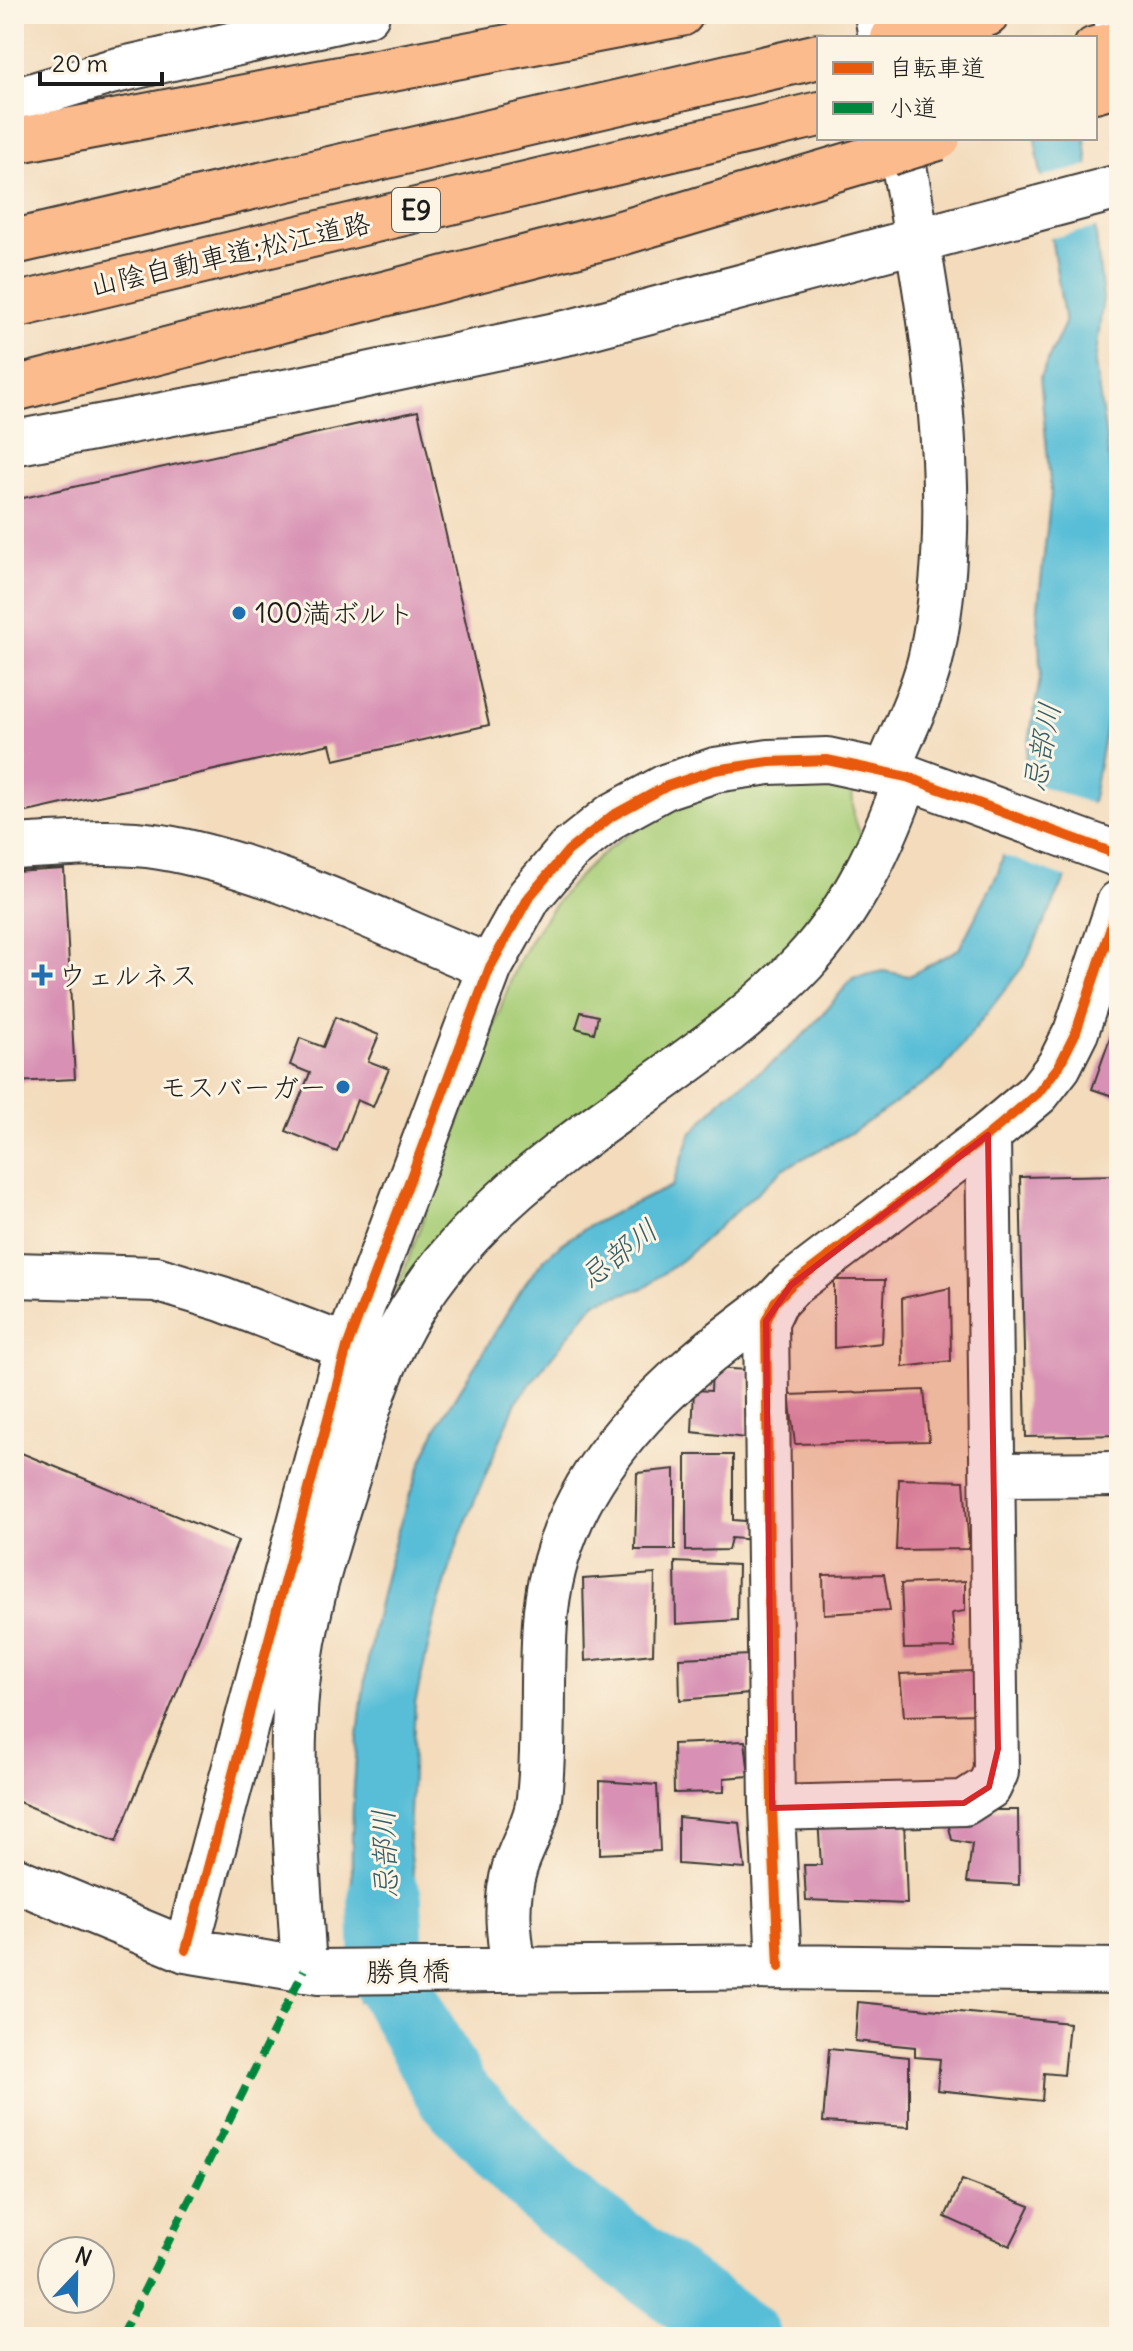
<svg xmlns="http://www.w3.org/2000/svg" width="1133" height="2351" viewBox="0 0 1133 2351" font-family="Delius,'Klee One',sans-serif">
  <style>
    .green { fill: #a8cd77; stroke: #62744a; stroke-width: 2 }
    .water { fill: #59bed7; stroke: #3a6d7a; stroke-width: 2 }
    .pier { fill: #f3dbbc }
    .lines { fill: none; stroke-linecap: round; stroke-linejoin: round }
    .river { stroke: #59bed7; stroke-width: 74 }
    .building { fill: #d891b4 }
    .minor-casing { stroke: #3c3934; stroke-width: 48 }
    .highway-casing { stroke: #3c3934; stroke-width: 48 }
    .minor { stroke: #fff; stroke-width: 44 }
    .highway { stroke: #fbbb8c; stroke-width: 44 }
    .highway-bridge-casing { stroke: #3c3934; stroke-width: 48; stroke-linecap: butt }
    .highway-bridge { stroke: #fbbb8c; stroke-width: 44 }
    .quiet { stroke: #00873e; stroke-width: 8; stroke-dasharray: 16 8; stroke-linecap: butt }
    .cycleway-casing { stroke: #fcf5e5; stroke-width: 15 }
    .cycleway { stroke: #e8590c; stroke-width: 10 }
    .marked { fill: #d62828; fill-opacity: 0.2; stroke: #d62828; stroke-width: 6; stroke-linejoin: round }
    .poi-dot { fill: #1f6fb2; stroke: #fcf5e5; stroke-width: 3 }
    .labels { text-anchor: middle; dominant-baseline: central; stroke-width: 6; stroke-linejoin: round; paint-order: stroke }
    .shield { fill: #fcf5e5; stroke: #5f5d58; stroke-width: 2 }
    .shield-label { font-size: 26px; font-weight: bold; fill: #1c1c1c }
    .street-label { font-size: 28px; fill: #1c1c1c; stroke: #fcf5e5 }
    .poi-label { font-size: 28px; fill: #1c1c1c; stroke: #fcf5e5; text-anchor: start }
    .water-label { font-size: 30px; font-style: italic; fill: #345d67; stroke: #fcf5e5 }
  </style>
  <rect width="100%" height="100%" fill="#fcf5e5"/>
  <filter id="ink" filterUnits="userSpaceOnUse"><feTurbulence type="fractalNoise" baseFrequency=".0125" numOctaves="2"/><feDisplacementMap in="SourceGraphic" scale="16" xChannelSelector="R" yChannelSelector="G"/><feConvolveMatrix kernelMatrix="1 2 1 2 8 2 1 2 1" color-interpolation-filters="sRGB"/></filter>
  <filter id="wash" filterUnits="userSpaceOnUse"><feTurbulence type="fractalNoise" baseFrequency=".006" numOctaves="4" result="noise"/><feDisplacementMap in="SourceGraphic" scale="32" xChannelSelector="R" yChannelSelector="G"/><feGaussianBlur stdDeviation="1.8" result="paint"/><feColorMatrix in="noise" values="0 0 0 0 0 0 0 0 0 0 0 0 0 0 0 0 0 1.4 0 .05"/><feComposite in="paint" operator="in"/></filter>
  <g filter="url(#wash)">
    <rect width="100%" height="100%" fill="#f3dbbc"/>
    <path class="green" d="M 811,783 L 852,790 L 854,818 L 864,843 L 819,920 L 409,1300 L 395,1295 L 515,969 C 556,887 622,820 712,794 C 744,784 778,784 811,783 Z"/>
    <path class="water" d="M 1035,138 L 1085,138 L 1103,298 L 1095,364 L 1119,527 L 1118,615 L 1112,693 L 1092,803 L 1073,863 L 1024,965 L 942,1071 L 853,1132 L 783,1169 L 683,1259 L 644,1288 L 595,1302 L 516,1402 L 460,1536 L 436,1613 L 415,1704 L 409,1838 L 420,1927 L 438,1997 L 359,2001 C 340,1816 357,1608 433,1436 C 446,1407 467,1380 483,1353 C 501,1323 519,1289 542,1262 C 571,1229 634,1204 672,1186 L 691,1134 L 725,1096 L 772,1063 L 807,1032 L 853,978 L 883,971 L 909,976 L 959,949 L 998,873 L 1018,803 L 1041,673 L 1037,616 L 1051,493 L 1040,377 L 1065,323 Z"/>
    <path class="pier" d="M 1010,14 L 1072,14 L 1075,38 L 1014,38 Z
      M 1092,165 L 1099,227 L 1047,239 L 1037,178 Z
      M 1018,778 L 1095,805 L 1070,879 L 1000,854 Z
      M 425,1928 L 440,1991 L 355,1993 L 348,1931 Z"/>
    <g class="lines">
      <path class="river" d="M 385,1899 L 387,1975 L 452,2093 L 556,2200 L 743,2337"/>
    </g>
    <g id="blocks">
      <path class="building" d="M 418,411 L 489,725 L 334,760 L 330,744 L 14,815 L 14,500 Z
        M 64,869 L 75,1079 L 14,1082 L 14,872 Z
        M 581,1012 L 598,1016 L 594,1033 L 576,1028 Z
        M 1119,1013 L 1119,1098 L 1092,1089 Z
        M 335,1017 L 379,1035 L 368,1061 L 389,1069 L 373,1107 L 357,1100 L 337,1152 L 286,1131 L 310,1073 L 290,1065 L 300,1038 L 323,1047 Z
        M 1119,1175 L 1119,1435 L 1026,1437 L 1020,1177 Z
        M 834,1280 L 885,1280 L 882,1343 L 834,1348 Z
        M 950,1288 L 951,1361 L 903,1367 L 902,1298 Z
        M 712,1368 L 748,1370 L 746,1438 L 692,1432 L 694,1390 L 711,1391 Z
        M 924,1390 L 929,1441 L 795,1444 L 789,1395 Z
        M 14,1450 L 238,1541 L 116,1842 L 14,1800 Z
        M 686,1455 L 733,1455 L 733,1520 L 757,1522 L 755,1540 L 731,1538 L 728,1550 L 686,1551 Z
        M 675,1469 L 675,1550 L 635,1550 L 637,1473 Z
        M 899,1479 L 964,1481 L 969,1549 L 896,1550 Z
        M 675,1562 L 738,1565 L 737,1620 L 676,1624 Z
        M 655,1574 L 653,1654 L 585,1661 L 583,1579 Z
        M 884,1574 L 890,1610 L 824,1614 L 823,1575 Z
        M 965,1581 L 965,1611 L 952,1613 L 955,1648 L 904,1649 L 901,1584 Z
        M 751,1655 L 749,1694 L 680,1700 L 679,1658 Z
        M 973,1671 L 977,1714 L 904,1716 L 900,1674 Z
        M 745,1741 L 749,1776 L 724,1778 L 724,1792 L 674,1793 L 673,1744 Z
        M 600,1781 L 657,1785 L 660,1851 L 600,1854 Z
        M 945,1810 L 1018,1810 L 1019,1885 L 967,1882 L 972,1844 L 952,1840 Z
        M 678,1817 L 740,1823 L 745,1869 L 678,1864 Z
        M 818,1818 L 904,1819 L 907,1904 L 806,1900 L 804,1865 L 821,1865 Z
        M 858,2002 L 1069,2023 L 1064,2075 L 1044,2073 L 1042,2101 L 937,2090 L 940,2059 L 915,2057 L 915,2047 L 855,2041 Z
        M 829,2049 L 909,2057 L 909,2127 L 823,2122 Z
        M 962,2180 L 1030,2206 L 1010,2246 L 945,2217 Z"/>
    </g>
  </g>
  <g filter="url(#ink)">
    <use href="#blocks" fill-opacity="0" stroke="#3c3934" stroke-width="2"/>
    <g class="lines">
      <defs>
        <path id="minor" d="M 877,14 L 881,38
          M 1115,14 L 1119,32
          M 14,101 L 110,72 L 367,14
          M 14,443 L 295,390 L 570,332 L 1119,187
          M 887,771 C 902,733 924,692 932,652 C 966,490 928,299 899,138
          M 14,847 C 62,845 113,839 161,847 C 266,864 390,927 490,967
          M 14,1275 L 156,1279 L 222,1299 L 347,1347
          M 994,1475 L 1119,1474
          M 772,1808 L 964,1803 L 989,1787 L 996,1772 L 988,1135
          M 14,1879 L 186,1950 L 319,1972 L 779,1967 L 1119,1971
          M 186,1950 L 347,1347 L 490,967 L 529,897 L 568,851 L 612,816 L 667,786 L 715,770 L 769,762 L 827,760 L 907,777 L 1119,855
          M 779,1967 L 772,1808 L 766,1321 L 775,1302 L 791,1285 L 988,1135 L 1038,1093 L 1059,1066 L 1076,1032 L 1119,903
          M 304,1970 C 299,1876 288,1779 297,1685 C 303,1621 322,1559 341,1498 C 357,1449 369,1396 391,1349 C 426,1271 491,1207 557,1156 C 639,1092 732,1038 804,962 C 853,909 883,844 907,777
          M 514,1970 C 509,1935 504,1902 515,1867 C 522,1845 537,1822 539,1798 C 546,1736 540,1672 546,1610 C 561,1471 669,1379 775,1302"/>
        <path id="highway" d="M 893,38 L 987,14
          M 1095,49 L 1119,44
          M 1095,90 L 1119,83
          M 14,141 L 681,14
          M 14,242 L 819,56
          M 14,306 L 819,114
          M 14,389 L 621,233 L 889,153"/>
      </defs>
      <use href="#minor" class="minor-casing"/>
      <use href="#highway" class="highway-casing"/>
      <use href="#minor" class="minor"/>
      <use href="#highway" class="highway"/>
      <defs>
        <path id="highway-bridge" d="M 889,153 L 938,138"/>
      </defs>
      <use href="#highway-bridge" class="highway-bridge-casing"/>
      <use href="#highway-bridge" class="highway-bridge"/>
      <path class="quiet" d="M 121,2337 L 304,1970"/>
      <defs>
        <path id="cycleway" d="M 186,1950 L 347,1347 L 490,967 L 529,897 L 568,851 L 612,816 L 667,786 L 715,770 L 769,762 L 827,760 L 907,777 L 1119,855
          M 779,1967 L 772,1808 L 766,1321 L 775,1302 L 791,1285 L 988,1135 L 1038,1093 L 1059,1066 L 1076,1032 L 1119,903"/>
      </defs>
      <use href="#cycleway" class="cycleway-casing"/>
      <use href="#cycleway" class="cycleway"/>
    </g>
  </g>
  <path class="marked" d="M 988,1135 L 998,1749 L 989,1787 L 964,1803 L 772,1808 L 766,1321 L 791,1285 Z"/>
  <g class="poi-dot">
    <circle cx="239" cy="613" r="8"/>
    <path d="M38 963h8v8h8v8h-8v8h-8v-8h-8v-8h8z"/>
    <circle cx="343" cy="1087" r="8"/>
  </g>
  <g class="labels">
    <rect class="shield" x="392" y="188" width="48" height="44" rx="6"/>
    <g class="shield-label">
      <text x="416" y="210">E9</text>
    </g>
    <g class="street-label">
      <text transform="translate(230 254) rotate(-13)">山陰自動車道;松江道路</text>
      <text transform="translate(408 1971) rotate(-1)">勝負橋</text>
    </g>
    <g class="poi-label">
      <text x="255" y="613">100満ボルト</text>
      <text x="58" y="975">ウェルネス</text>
      <text x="327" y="1087" text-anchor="end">モスバーガー</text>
    </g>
    <g class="water-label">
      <text transform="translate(1041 747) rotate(-79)">忌部川</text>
      <text transform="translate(618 1253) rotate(-38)">忌部川</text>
      <text transform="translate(384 1854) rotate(-92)">忌部川</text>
    </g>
  </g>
  <rect width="1133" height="2351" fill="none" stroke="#fcf5e5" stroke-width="48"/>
  <rect x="817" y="36" width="280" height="104" fill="#fcf5e5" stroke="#a29e95" stroke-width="2"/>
  <rect x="833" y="62" width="40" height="12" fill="#e8590c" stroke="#a29e95" stroke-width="2"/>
  <text x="889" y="76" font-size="24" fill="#1c1c1c">自転車道</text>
  <rect x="833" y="102" width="40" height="12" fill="#00873e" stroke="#a29e95" stroke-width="2"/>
  <text x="889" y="116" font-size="24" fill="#1c1c1c">小道</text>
  <g transform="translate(76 2275) rotate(22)"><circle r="38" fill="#fcf5e5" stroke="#a29e95" stroke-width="2"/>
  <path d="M0-6L14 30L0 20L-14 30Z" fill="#1f6fb2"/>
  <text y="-12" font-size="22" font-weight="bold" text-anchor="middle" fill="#1c1c1c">N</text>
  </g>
  <path d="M40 72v12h122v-12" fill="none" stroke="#1c1c1c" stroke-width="4"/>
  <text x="52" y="72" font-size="24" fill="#1c1c1c" stroke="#fcf5e5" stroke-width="6" paint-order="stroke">20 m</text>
</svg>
